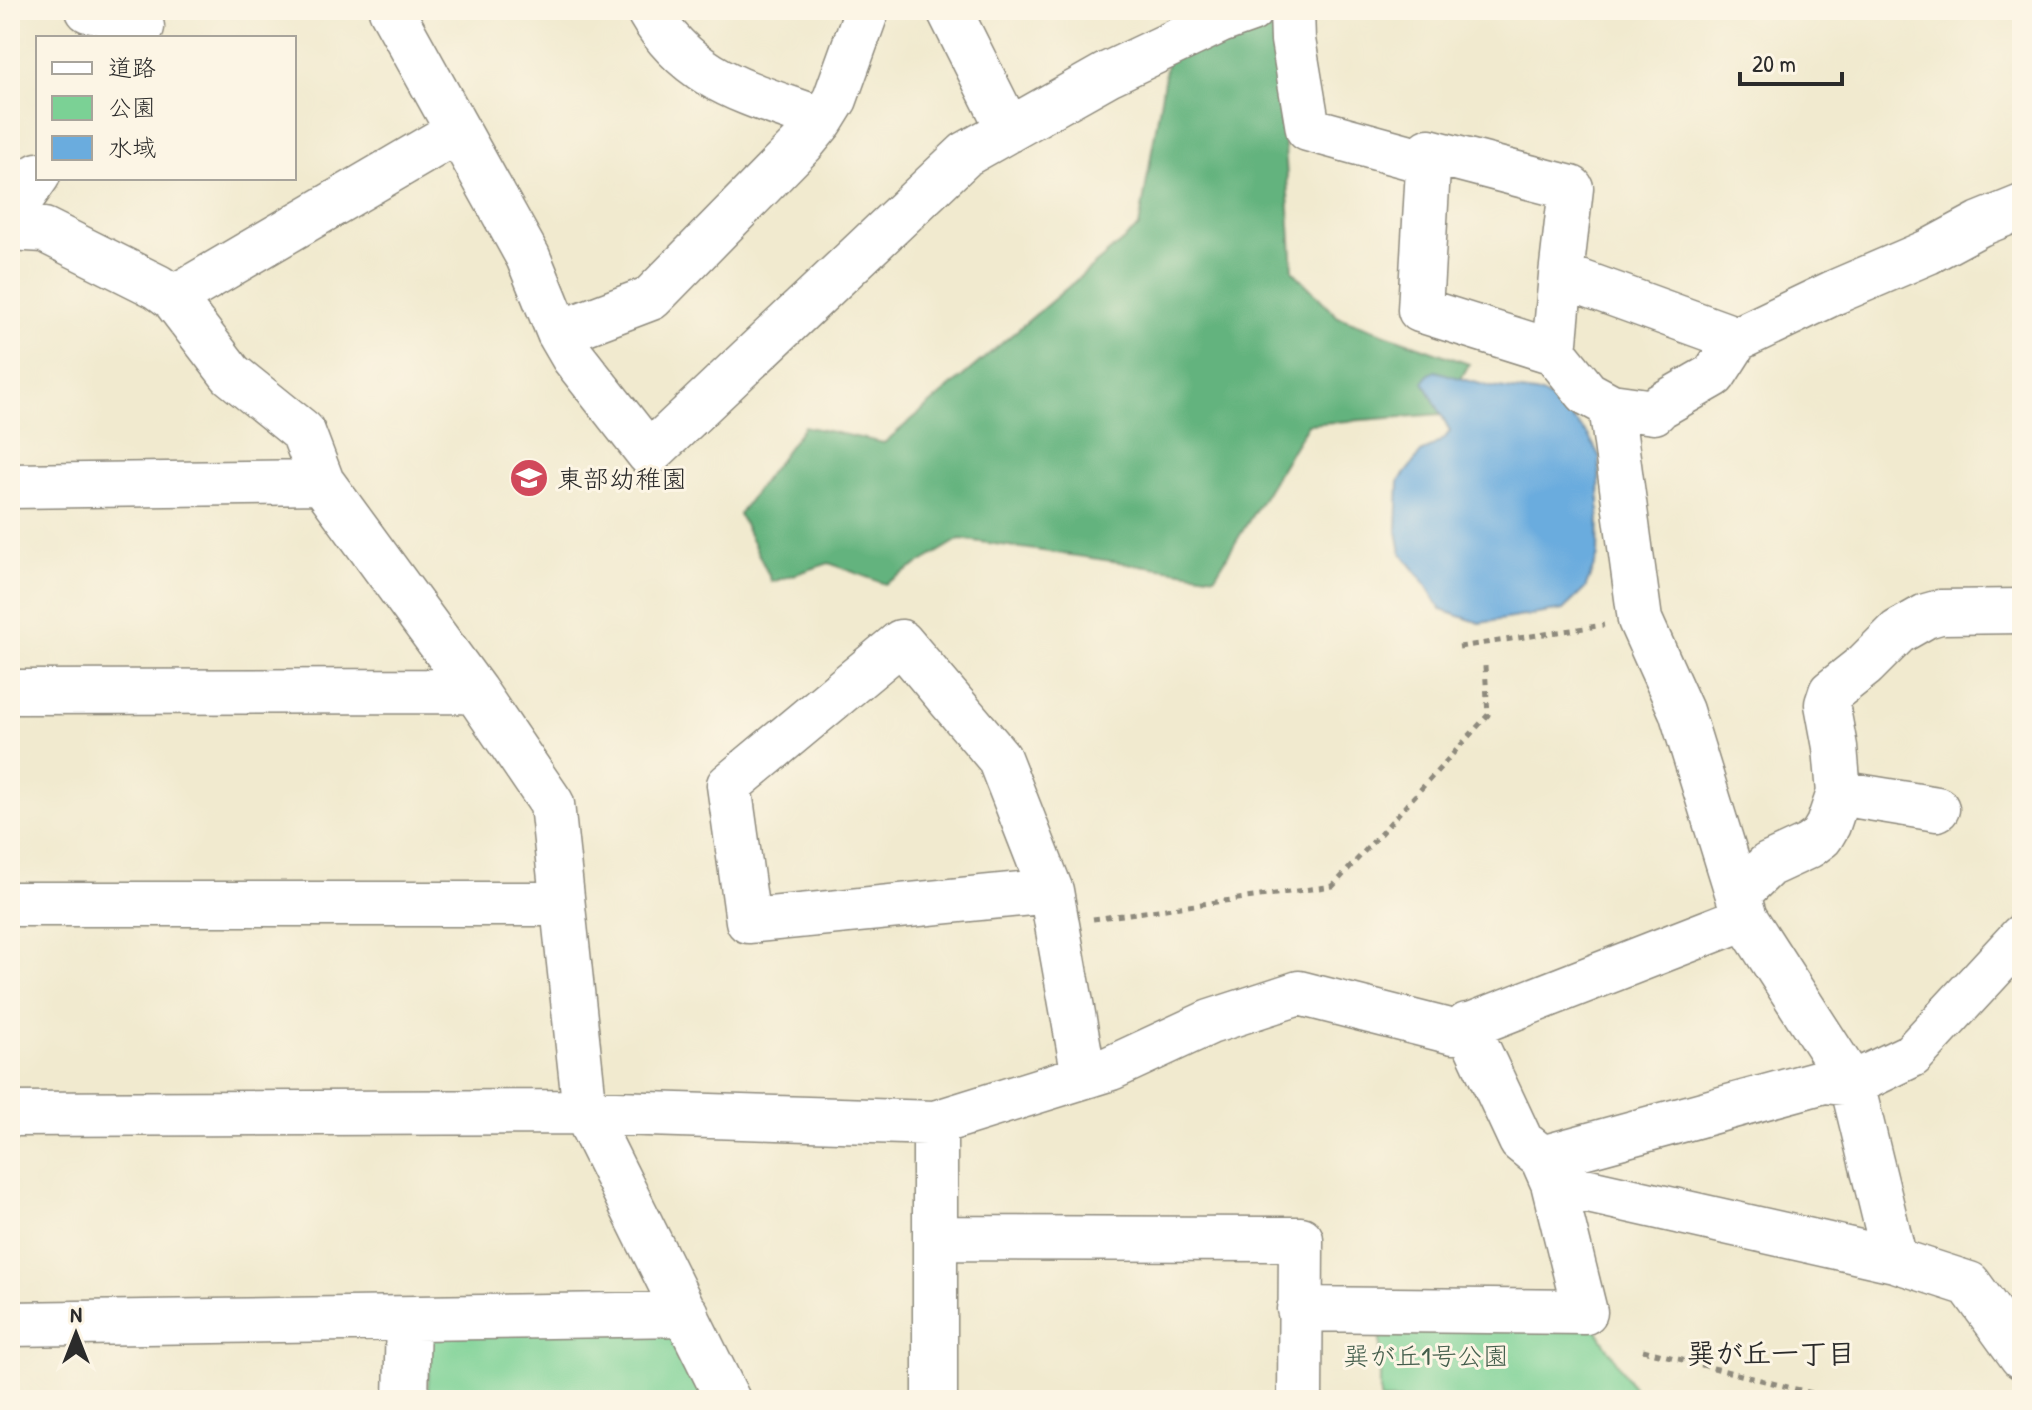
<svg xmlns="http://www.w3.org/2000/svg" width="2032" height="1410" viewBox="0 0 2032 1410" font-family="'Patrick Hand','Klee One',sans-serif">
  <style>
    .green { fill: #7bd195; stroke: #537e60; stroke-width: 2 }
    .forest { fill: #64b37e; stroke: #486f54; stroke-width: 2 }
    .water { fill: #6aacde; stroke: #4a6c84; stroke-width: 2 }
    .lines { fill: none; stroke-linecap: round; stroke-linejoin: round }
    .minor-casing { stroke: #8e8a7d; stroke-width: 47 }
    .path { stroke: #8e8a7d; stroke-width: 5; stroke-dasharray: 6 6; stroke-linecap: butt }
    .minor { stroke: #fff; stroke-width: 44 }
    .labels { text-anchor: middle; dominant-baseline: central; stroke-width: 6; stroke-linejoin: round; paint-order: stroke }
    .poi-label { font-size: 26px; fill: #2b2b2b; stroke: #fcf5e5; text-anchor: start }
    .park-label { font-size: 26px; fill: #435d4b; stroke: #fcf5e5 }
    .neighbourhood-label { font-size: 28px; font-weight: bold; fill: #2b2b2b; stroke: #fcf5e5 }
  </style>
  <rect width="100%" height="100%" fill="#fcf5e5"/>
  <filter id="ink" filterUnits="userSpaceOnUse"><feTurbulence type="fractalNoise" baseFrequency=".0125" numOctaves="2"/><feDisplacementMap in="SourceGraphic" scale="16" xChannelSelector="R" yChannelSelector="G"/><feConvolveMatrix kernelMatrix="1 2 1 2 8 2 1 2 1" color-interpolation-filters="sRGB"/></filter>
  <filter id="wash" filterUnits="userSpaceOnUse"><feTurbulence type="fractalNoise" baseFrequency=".006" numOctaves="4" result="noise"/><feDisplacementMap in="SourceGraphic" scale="32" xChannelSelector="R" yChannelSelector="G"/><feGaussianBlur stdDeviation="1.8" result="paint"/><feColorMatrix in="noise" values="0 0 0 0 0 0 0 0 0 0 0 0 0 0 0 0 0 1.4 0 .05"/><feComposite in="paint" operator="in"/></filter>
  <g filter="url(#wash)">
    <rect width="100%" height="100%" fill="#f1eacf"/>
    <path class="green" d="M 1380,1309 L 1585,1312 L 1641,1400 L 1380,1400 Z
      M 687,1314 L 728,1400 L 427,1400 L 431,1338 Z"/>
    <path class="forest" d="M 1277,23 L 1293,271 L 1338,317 L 1469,364 L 1442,414 L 1308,424 L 1215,576 L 960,539 L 885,584 L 829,563 L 772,582 L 739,514 L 804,426 L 884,443 L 1139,227 L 1168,57 Z"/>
    <path class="water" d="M 1435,371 L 1491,387 L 1542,394 L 1559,405 L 1588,435 L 1600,457 L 1598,556 L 1585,589 L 1563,610 L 1480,623 L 1441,610 L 1425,583 L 1401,552 L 1397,531 L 1399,481 L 1421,453 L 1444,439 L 1450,431 L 1424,382 L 1428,375 Z"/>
  </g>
  <g filter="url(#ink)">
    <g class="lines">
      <defs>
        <path id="minor" d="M 88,10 L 123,16 L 142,27
          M 391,10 L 528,257 L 559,333 L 573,357 L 649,454 L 966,154 L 1108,74 L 1220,21 L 1251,10
          M 949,10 L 1009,130
          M 1292,10 L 1293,40 L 1308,129 L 1428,162
          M 822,120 L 835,99 L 867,10
          M 2022,207 L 1980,224 L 1928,252 L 1835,292 L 1737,339 L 1714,375 L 1660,406 L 1654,412 L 1611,406 L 1640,620 L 1681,711 L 1745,918 L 1852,1084 L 1895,1260 L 1969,1284 L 2022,1357
          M 10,215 L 38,175
          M 10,228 L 44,230 L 158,287 L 173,298 L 231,374 L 303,432 L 322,482 L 475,691 L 552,804 L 585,1112 L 728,1400
          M 173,298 L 458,131
          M 559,333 L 651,298 L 803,143 L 822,120 C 750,93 689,82 648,10
          M 1554,352 L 1561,275
          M 1611,406 L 1587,393 L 1554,352 L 1420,310 L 1429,151 L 1571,188 L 1561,275 L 1737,339
          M 10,486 L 322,482
          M 10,692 L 475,691
          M 1937,809 L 1839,793 L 1835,747 L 1827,704 L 1831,692 L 1865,665 L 1898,632 L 1926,616 L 1940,612 L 2022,611
          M 1051,891 L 748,921 L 729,785 L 901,642 L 999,758 L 1051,891 L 1084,1076
          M 1738,894 L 1768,865 L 1809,846 L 1821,837 L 1828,825 L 1839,793
          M 10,904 L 561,904
          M 10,1114 L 585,1112 L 935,1123 L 1111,1068 L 1210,1022 L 1299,993 L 1453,1032 L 1745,918
          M 935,1123 L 935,1400
          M 1542,1158 L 1824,1081 L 1852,1084 L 1912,1055 L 2022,936
          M 1553,1183 L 1895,1260
          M 935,1238 L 1301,1239 L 1300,1400
          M 1299,1309 L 1585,1312 L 1553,1183 L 1542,1158 L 1521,1141 L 1467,1025
          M 10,1324 L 687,1314
          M 406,1400 L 408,1319"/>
      </defs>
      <use href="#minor" class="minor-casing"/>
      <path class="path" d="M 1459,647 L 1604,625
        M 1093,919 L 1333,886 L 1488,715 L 1485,666
        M 1643,1350 L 1839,1400"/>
      <use href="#minor" class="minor"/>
    </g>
  </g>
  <defs>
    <symbol id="school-disc" viewBox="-11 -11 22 22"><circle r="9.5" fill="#d1495b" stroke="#fcf5e5"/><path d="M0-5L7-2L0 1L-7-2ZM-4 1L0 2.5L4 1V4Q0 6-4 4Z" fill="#fff"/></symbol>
  </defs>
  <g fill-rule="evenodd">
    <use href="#school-disc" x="507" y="456" width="44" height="44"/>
  </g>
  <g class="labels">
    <g class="poi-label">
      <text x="557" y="478">東部幼稚園</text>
    </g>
    <g class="park-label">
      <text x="1426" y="1355">巽が丘1号公園</text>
    </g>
    <g class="neighbourhood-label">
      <text x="1771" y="1353">巽が丘一丁目</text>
    </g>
  </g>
  <rect width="2032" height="1410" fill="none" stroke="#fcf5e5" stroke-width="40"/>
  <rect x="36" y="36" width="260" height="144" fill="#fcf5e5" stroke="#a8a49b" stroke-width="2"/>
  <rect x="52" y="62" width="40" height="12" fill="#ffffff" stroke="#a8a49b" stroke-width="2"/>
  <text x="108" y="76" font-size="24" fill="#2b2b2b">道路</text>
  <rect x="52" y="96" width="40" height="24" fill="#7bd195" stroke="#a8a49b" stroke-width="2"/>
  <text x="108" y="116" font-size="24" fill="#2b2b2b">公園</text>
  <rect x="52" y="136" width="40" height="24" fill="#6aacde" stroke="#a8a49b" stroke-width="2"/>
  <text x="108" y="156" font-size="24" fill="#2b2b2b">水域</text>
  <g transform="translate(76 1334)" stroke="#fcf5e5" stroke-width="6" paint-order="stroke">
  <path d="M0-6L14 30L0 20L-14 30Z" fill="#2b2b2b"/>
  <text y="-12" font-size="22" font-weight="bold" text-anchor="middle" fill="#2b2b2b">N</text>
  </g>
  <path d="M1740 72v12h102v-12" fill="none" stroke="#2b2b2b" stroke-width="4"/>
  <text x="1752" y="72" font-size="24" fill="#2b2b2b" stroke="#fcf5e5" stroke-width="6" paint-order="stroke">20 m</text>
</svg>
